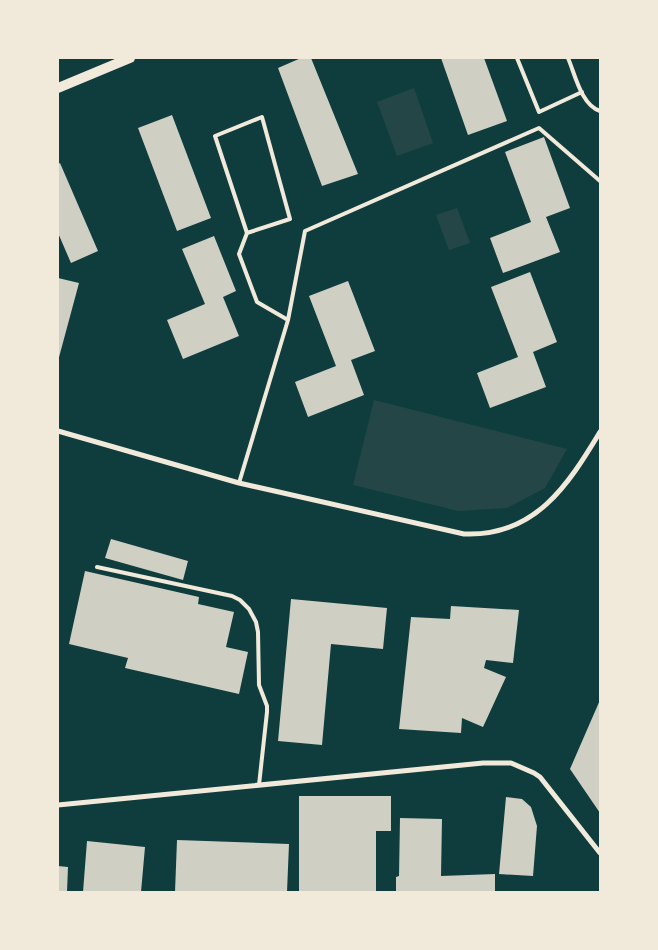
<svg xmlns="http://www.w3.org/2000/svg" width="658" height="950" viewBox="0 0 658 950" font-family="'DejaVu Sans',sans-serif">
  <style>
    .green { fill: #244646 }
    .building { fill: #cfcfc3 }
    .lines { fill: none; stroke-linecap: round; stroke-linejoin: round }
    .service { stroke: #f1e9da; stroke-width: 4 }
    .minor { stroke: #f1e9da; stroke-width: 5 }
    .secondary { stroke: #f1e9da; stroke-width: 10 }
  </style>
  <rect width="100%" height="100%" fill="#0f3d3e"/>
  <path class="green" d="M 414,88 L 433,143 L 397,156 L 377,102 Z
    M 457,208 L 470,243 L 449,250 L 436,215 Z
    M 374,400 L 567,449 L 545,488 L 507,508 L 458,511 L 353,485 Z"/>
  <path class="building" d="M 301,58 L 311,58 L 358,174 L 322,186 L 278,68 Z
    M 441,58 L 484,58 L 507,121 L 468,135 Z
    M 172,115 L 211,218 L 177,231 L 138,128 Z
    M 544,137 L 570,208 L 546,217 L 560,252 L 503,273 L 490,238 L 531,222 L 505,152 Z
    M 60,163 L 98,251 L 71,263 L 58,233 L 58,164 Z
    M 214,236 L 236,291 L 223,297 L 239,336 L 183,359 L 167,320 L 205,304 L 182,249 Z
    M 530,272 L 557,342 L 533,352 L 546,387 L 490,408 L 477,373 L 518,357 L 491,287 Z
    M 58,278 L 79,283 L 58,361 Z
    M 348,281 L 375,351 L 351,360 L 364,395 L 308,417 L 295,382 L 336,366 L 309,296 Z
    M 111,539 L 188,561 L 183,580 L 105,558 Z
    M 85,571 L 199,597 L 198,604 L 234,612 L 226,647 L 248,652 L 239,694 L 125,668 L 128,658 L 69,644 Z
    M 291,599 L 387,608 L 383,649 L 331,644 L 322,745 L 278,741 Z
    M 451,606 L 519,610 L 513,663 L 486,660 L 484,668 L 506,677 L 483,727 L 462,718 L 461,733 L 399,729 L 411,617 L 450,619 Z
    M 600,700 L 600,813 L 570,769 Z
    M 299,796 L 391,796 L 391,831 L 376,831 L 376,892 L 299,892 Z
    M 506,797 L 522,799 L 531,807 L 537,826 L 533,876 L 499,874 Z
    M 400,818 L 442,819 L 441,876 L 495,874 L 495,892 L 396,892 L 396,877 L 399,876 Z
    M 177,840 L 289,844 L 287,892 L 175,892 Z
    M 87,841 L 145,847 L 141,892 L 83,892 Z
    M 58,866 L 68,867 L 67,892 L 58,892 Z"/>
  <g class="lines">
    <path class="service" d="M 517,58 L 539,112 L 582,92
      M 568,58 C 575,74 581,105 600,111
      M 247,233 L 290,219 L 262,117 L 215,136 L 247,233 L 239,254 L 257,302 L 288,320
      M 239,483 L 288,320 L 305,231 L 539,128 L 600,181
      M 97,567 L 232,596 L 240,600 L 249,609 L 256,622 L 258,632 L 259,685 L 267,706 L 267,712 L 259,785"/>
    <path class="minor" d="M 58,431 L 239,483 L 464,534 C 535,537 568,485 600,432
      M 58,805 L 483,763 L 511,763 L 534,773 L 540,777 L 600,853"/>
    <path class="secondary" d="M 58,88 L 130,58"/>
  </g>
  <rect width="658" height="950" fill="none" stroke="#f1e9da" stroke-width="118"/>
</svg>
